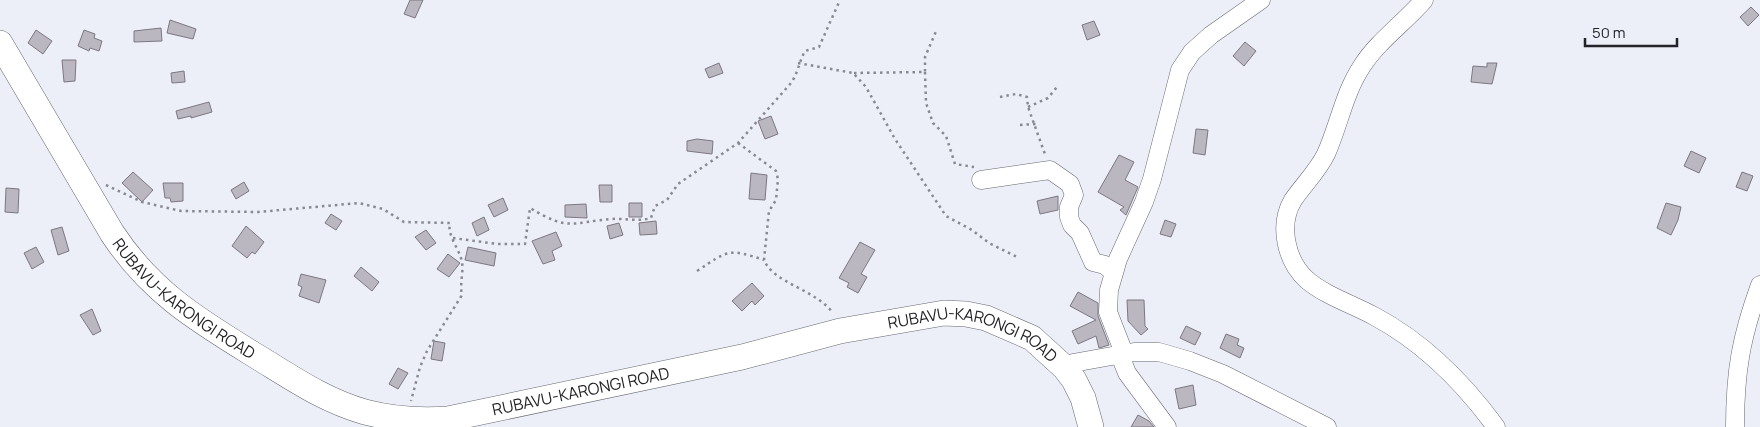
<svg xmlns="http://www.w3.org/2000/svg" width="1760" height="427" viewBox="0 0 1760 427" font-family="Manrope,sans-serif">
  <style>
    .building { fill: #bbb7c0; stroke: #7c7780 }
    .lines { fill: none; stroke-linecap: round; stroke-linejoin: round }
    .minor-casing { stroke: #676871; stroke-width: 19 }
    .highway-casing { stroke: #676871; stroke-width: 26 }
    .path { stroke: #888990; stroke-width: 2.5; stroke-dasharray: 2.5 4; stroke-linecap: butt }
    .minor { stroke: #fff; stroke-width: 18 }
    .highway { stroke: #fff; stroke-width: 25 }
    .labels { text-anchor: middle; dominant-baseline: central; stroke-width: 5; stroke-linejoin: round; paint-order: stroke }
    .street-label { font-size: 16px; fill: #222327; stroke: #eceef8 }
  </style>
  <rect width="100%" height="100%" fill="#eceef8"/>
  <path class="building" d="M 410,0 L 423,0 L 415,18 L 404,14 Z
    M 1751,7 L 1759,15 L 1748,26 L 1740,17 Z
    M 170,20 L 196,29 L 193,39 L 167,33 Z
    M 1094,21 L 1100,35 L 1087,40 L 1082,25 Z
    M 161,28 L 162,41 L 134,42 L 134,31 Z
    M 36,30 L 52,41 L 43,54 L 28,43 Z
    M 84,30 L 95,34 L 94,38 L 102,41 L 99,51 L 90,48 L 89,51 L 78,46 Z
    M 1245,42 L 1256,51 L 1244,66 L 1233,56 Z
    M 62,60 L 76,60 L 75,81 L 64,82 Z
    M 719,63 L 723,73 L 709,78 L 705,69 Z
    M 1487,63 L 1497,63 L 1492,84 L 1471,82 L 1473,66 L 1487,67 Z
    M 184,71 L 185,82 L 172,83 L 171,73 Z
    M 209,102 L 212,112 L 191,118 L 191,116 L 178,119 L 176,111 Z
    M 771,116 L 778,134 L 765,139 L 758,121 Z
    M 1196,129 L 1208,130 L 1205,155 L 1193,153 Z
    M 697,139 L 713,141 L 712,154 L 687,151 L 687,141 Z
    M 1691,151 L 1706,158 L 1699,173 L 1684,166 Z
    M 1119,155 L 1134,162 L 1125,180 L 1138,187 L 1126,215 L 1120,210 L 1124,207 L 1098,192 Z
    M 133,172 L 153,190 L 142,202 L 122,183 Z
    M 1742,172 L 1753,176 L 1747,191 L 1736,187 Z
    M 751,173 L 767,175 L 765,200 L 749,199 Z
    M 244,182 L 249,191 L 236,199 L 231,190 Z
    M 163,183 L 183,183 L 183,201 L 171,202 L 170,198 L 165,198 Z
    M 599,185 L 612,185 L 612,202 L 600,202 Z
    M 6,188 L 19,189 L 18,213 L 5,212 Z
    M 1058,196 L 1058,210 L 1040,214 L 1037,201 Z
    M 503,198 L 508,210 L 494,217 L 488,205 Z
    M 629,203 L 642,203 L 642,217 L 629,217 Z
    M 1666,203 L 1681,207 L 1678,220 L 1671,235 L 1657,228 Z
    M 586,204 L 587,218 L 565,217 L 565,205 Z
    M 331,214 L 342,221 L 336,230 L 325,223 Z
    M 484,217 L 489,230 L 477,236 L 472,223 Z
    M 1165,220 L 1176,224 L 1171,237 L 1160,234 Z
    M 656,221 L 657,234 L 640,235 L 639,223 Z
    M 619,223 L 623,235 L 610,239 L 607,226 Z
    M 246,226 L 264,242 L 255,254 L 252,252 L 247,258 L 232,246 Z
    M 62,227 L 69,251 L 58,255 L 51,230 Z
    M 426,230 L 436,243 L 426,250 L 415,237 Z
    M 556,232 L 562,246 L 552,251 L 555,260 L 543,264 L 532,241 Z
    M 860,242 L 875,250 L 861,274 L 867,277 L 858,293 L 847,287 L 849,283 L 839,278 Z
    M 36,247 L 44,262 L 32,269 L 24,253 Z
    M 468,247 L 496,253 L 494,266 L 465,260 Z
    M 448,254 L 460,263 L 449,277 L 437,269 Z
    M 361,267 L 379,282 L 372,291 L 354,276 Z
    M 301,274 L 326,280 L 319,303 L 299,296 L 302,287 L 298,285 Z
    M 752,283 L 764,296 L 755,305 L 752,301 L 742,311 L 732,301 Z
    M 1078,292 L 1098,303 L 1098,316 L 1109,345 L 1099,348 L 1096,336 L 1078,344 L 1072,331 L 1096,320 L 1070,306 Z
    M 1127,300 L 1144,300 L 1145,326 L 1148,329 L 1141,335 L 1128,321 Z
    M 92,309 L 101,331 L 93,335 L 80,315 Z
    M 1186,326 L 1201,333 L 1195,345 L 1180,338 Z
    M 1226,334 L 1239,339 L 1237,345 L 1244,348 L 1240,358 L 1220,348 Z
    M 434,341 L 445,343 L 442,361 L 431,359 Z
    M 398,368 L 408,373 L 398,389 L 389,384 Z
    M 1193,385 L 1196,405 L 1179,409 L 1175,389 Z
    M 1138,415 L 1149,421 L 1154,427 L 1131,427 Z"/>
  <g class="lines">
    <defs>
      <path id="minor" d="M 1424,0 C 1404,23 1378,41 1362,66 C 1344,93 1339,125 1326,154 C 1317,172 1304,184 1293,200 C 1278,225 1286,261 1307,280 C 1326,296 1352,304 1374,316 C 1423,342 1463,382 1496,427
        M 981,180 L 1050,170 L 1070,184 L 1074,195 L 1069,207 L 1069,217 L 1072,225 L 1080,233 L 1093,262 L 1105,265 L 1114,273
        M 1065,368 L 1073,363 L 1134,352 L 1159,352 L 1190,361 L 1223,374 L 1327,427
        M 1167,427 L 1127,373 L 1123,363 L 1122,348 L 1108,312 L 1109,290 L 1118,259 L 1144,202 L 1152,179 L 1180,70 L 1192,52 L 1211,35 L 1261,0
        M 1735,427 C 1735,372 1741,337 1760,285"/>
      <g id="highway">
        <path id="s1" d="M 0,43 L 112,233 C 152,294 201,322 261,359 C 295,380 326,401 365,412 C 392,419 420,421 448,419 L 742,357 L 840,331 L 944,313 L 966,314 L 986,318 L 1032,338 L 1065,368 L 1074,380 L 1083,398 L 1091,427"/>
      </g>
    </defs>
    <use href="#minor" class="minor-casing"/>
    <use href="#highway" class="highway-casing"/>
    <path class="path" d="M 798,63 L 853,73 L 866,87 L 895,139 L 946,216 L 972,230 L 989,243 L 1019,258
      M 925,72 L 926,103 L 933,123 L 946,136 L 955,164 L 974,167
      M 854,73 L 925,72 L 925,57 L 937,29
      M 1000,97 L 1016,94 L 1027,97 L 1028,107 L 1046,157
      M 1028,107 L 1048,98 L 1057,87
      M 1020,125 L 1036,124
      M 738,143 L 776,171 L 778,179 L 776,200 L 769,211 L 764,260 C 773,283 815,289 833,313
      M 106,185 L 142,202 L 181,211 L 258,212 L 359,203 L 383,209 L 404,222 L 450,223 C 447,234 458,248 461,258 C 465,270 459,283 462,295 L 427,351 L 420,367 L 411,401
      M 453,238 L 497,244 L 525,244 L 530,208 C 570,232 571,222 612,219 C 624,218 638,222 651,218 L 655,206 L 667,200 L 678,184 L 738,143 L 791,83 C 798,73 799,62 805,51 L 819,47 L 840,0
      M 697,271 C 729,250 728,248 764,260"/>
    <use href="#minor" class="minor"/>
    <use href="#highway" class="highway"/>
  </g>
  <g class="labels">
    <g class="street-label">
      <text stroke="none"><textPath href="#s1" startOffset="319">RUBAVU-KARONGI ROAD</textPath></text>
      <text stroke="none"><textPath href="#s1" startOffset="1159">RUBAVU-KARONGI ROAD</textPath></text>
      <text stroke="none"><textPath href="#s1" startOffset="754">RUBAVU-KARONGI ROAD</textPath></text>
    </g>
  </g>
  <path d="M1585 38v8h92v-8" fill="none" stroke="#222327" stroke-width="2.5"/>
  <text x="1592" y="38" font-size="15" fill="#222327" stroke="#eceef8" stroke-width="4" paint-order="stroke">50 m</text>
</svg>
